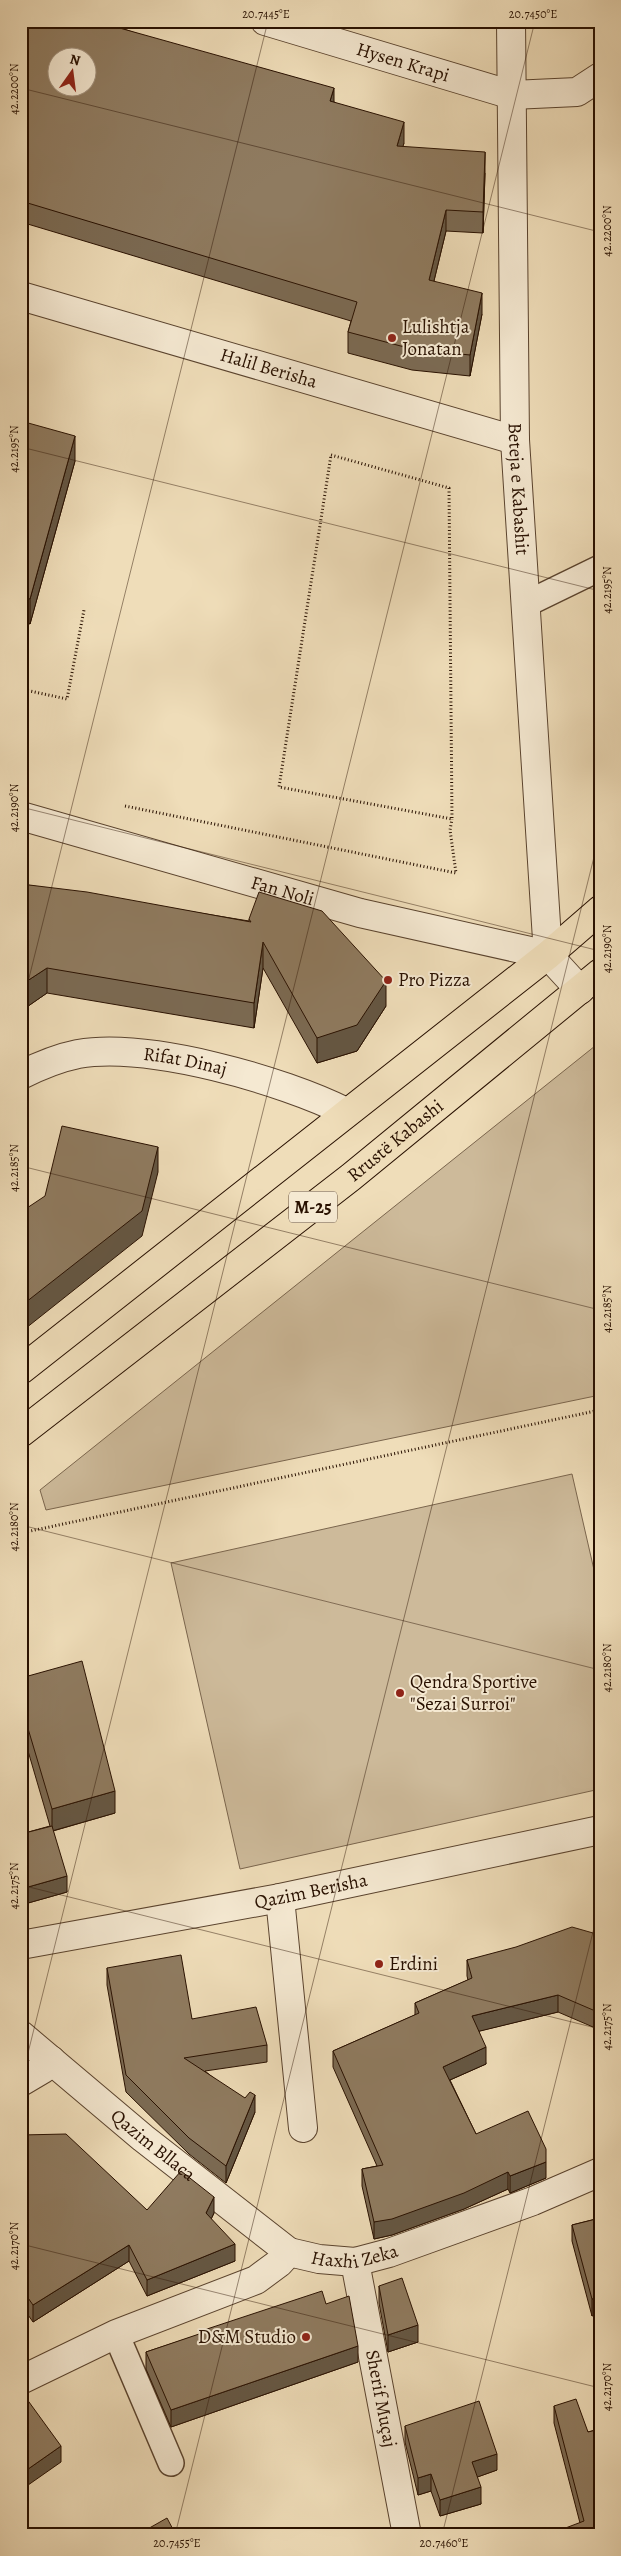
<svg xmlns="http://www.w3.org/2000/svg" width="621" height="2556" viewBox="0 0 621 2556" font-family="Alegreya,serif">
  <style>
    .green { fill: #cdba9a; stroke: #7a654d }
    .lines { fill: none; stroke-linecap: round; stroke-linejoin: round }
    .lane-casing { stroke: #5a432e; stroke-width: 28 }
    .street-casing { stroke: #5a432e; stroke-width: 30 }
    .primary-casing { stroke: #281000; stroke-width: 30 }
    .path { stroke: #281000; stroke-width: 3; stroke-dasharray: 1 2.5; stroke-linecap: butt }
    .lane { stroke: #f5e9d2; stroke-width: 25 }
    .street { stroke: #f5e9d2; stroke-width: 28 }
    .primary { stroke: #efddb9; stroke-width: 28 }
    .wall { fill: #7b6a53; stroke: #281000 }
    .shaded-wall { fill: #645643; stroke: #281000 }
    .building { fill: #8f7b60; stroke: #281000; fill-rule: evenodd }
    .ticks { fill: none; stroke: #281000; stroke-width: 1; stroke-opacity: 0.45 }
    .poi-dot { fill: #8f2418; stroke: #f5e9d2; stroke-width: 2 }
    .labels { text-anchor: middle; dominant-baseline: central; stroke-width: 4; stroke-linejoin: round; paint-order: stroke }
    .shield { fill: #f5e9d2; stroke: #66513f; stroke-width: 1 }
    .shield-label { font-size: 18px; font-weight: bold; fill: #281000 }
    .street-label { font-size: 19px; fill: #281000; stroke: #f5e9d2 }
    .poi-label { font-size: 19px; fill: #281000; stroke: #f5e9d2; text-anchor: start }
    .neatline { fill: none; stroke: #281000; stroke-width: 2 }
    .ticks-label { font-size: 12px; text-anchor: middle; fill: #281000 }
  </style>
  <rect width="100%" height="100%" fill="#efddb9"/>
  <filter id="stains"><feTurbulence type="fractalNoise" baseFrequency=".004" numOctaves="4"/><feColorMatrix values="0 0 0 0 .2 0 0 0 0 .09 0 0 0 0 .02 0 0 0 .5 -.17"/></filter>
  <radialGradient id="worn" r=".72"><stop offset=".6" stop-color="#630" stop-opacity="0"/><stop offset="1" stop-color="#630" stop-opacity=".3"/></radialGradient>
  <path class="green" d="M 600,1042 L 600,1395 L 46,1510 L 40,1490 Z
    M 572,1474 L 600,1596 L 600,1789 L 240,1869 L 171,1563 Z"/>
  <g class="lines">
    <defs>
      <path id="lane" d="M 526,604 L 600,568
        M 116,2334 L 171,2463"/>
      <g id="street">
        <path id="s1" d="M 265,21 L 512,95 L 577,92 L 600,77"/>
        <path id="s2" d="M 511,21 L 515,440 L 548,955"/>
        <path id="s3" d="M 21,296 L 515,440"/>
        <path id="s4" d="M 21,816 L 360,913 L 548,955"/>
        <path d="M 548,955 L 580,990"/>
        <path id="s5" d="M 21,1075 C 39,1066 58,1058 78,1054 C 149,1042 282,1080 346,1112"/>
        <path d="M 280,1898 L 303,2128"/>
        <path id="s6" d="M 21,1945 L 280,1898 L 600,1830"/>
        <path id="s7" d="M 21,2035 L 143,2138 L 289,2252"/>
        <path d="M 21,2082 L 43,2069 L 51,2060"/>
        <path id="s8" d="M 355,2262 L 407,2535"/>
        <path id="s9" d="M 21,2380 L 116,2334 L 256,2280 L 279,2263 L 289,2252 L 319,2259 L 355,2262 L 389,2253 L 533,2201 L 600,2172"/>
      </g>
      <g id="primary">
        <path d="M 21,1370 L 548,955 L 600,910"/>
        <path id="s10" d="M 21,1433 L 351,1177 L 600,973"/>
      </g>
    </defs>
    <use href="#lane" class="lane-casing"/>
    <use href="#street" class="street-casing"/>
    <use href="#primary" class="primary-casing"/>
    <path class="path" d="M 331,455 L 449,488 L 452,819 L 279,787 Z
      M 21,689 L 67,699 L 84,610
      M 125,806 L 456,873 L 450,830 L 452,819
      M 21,1533 L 600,1410"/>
    <use href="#lane" class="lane"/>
    <use href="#street" class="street"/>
    <use href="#primary" class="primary"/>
  </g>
  <path class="wall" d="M 21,21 L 118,27 L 334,102 L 404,143 L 402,147 L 485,173 L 483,233 L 446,231 L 434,281 L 482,314 L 470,376 L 412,370 L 348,353 L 348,332 L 351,321 L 21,222 Z
    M 21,421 L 75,461 L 30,624 L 21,622 Z
    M 21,884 L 249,921 L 249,919 L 386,1006 L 357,1051 L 317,1063 L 263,968 L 254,1028 L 47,993 L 21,1011 Z
    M 21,1678 L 115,1813 L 53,1831 L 67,1892 L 21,1905 L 21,1834 L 50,1826 L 21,1727 Z
    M 600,1935 L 600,2030 L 558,2012 L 479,2031 L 486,2064 L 450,2080 L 476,2134 L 546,2178 L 510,2193 L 508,2189 L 464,2209 L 392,2235 L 374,2239 L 362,2186 L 362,2169 L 377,2166 L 333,2067 L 333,2051 L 415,2015 L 415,2003 L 468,1980 L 467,1976 L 467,1960 Z
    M 107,1968 L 192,2019 L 267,2045 L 267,2062 L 205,2071 L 255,2112 L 226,2183 L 189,2154 L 126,2092 L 107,1985 Z
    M 21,2135 L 147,2210 L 214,2213 L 211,2219 L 235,2261 L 147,2296 L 129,2261 L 33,2322 L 26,2312 L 21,2315 Z
    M 600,2218 L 592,2316 L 572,2241 L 572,2225 Z
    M 379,2286 L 418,2342 L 388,2352 L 379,2303 Z
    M 326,2304 L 358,2362 L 171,2427 L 146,2369 L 146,2352 L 204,2333 L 204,2330 Z
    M 554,2406 L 588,2432 L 600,2429 L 600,2535 L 580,2523 L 554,2423 Z
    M 405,2426 L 497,2470 L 477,2477 L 481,2504 L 440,2516 L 431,2491 L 418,2495 L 405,2442 Z"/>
  <path class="shaded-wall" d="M 334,88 L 334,109 L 330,101 Z
    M 404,122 L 404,143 L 397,167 L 397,146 Z
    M 485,152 L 485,173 L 483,233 L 483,212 Z
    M 446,210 L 446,231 L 429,301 L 429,280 Z
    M 482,293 L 482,314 L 470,376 L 470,355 Z
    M 75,436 L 75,461 L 30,624 L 30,599 Z
    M 263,942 L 263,968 L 254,1028 L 254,1003 Z
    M 47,968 L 47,993 L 21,1011 L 21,985 Z
    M 386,981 L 386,1006 L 357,1051 L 317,1063 L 317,1038 Z
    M 158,1147 L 158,1172 L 142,1236 L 21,1332 L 21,1306 Z
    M 115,1791 L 115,1813 L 52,1831 L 52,1809 Z
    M 67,1876 L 67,1892 L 21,1905 L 21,1889 Z
    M 558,1995 L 558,2012 L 472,2033 L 472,2016 Z
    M 486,2047 L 486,2064 L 443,2083 L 443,2067 Z
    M 255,2095 L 255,2112 L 226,2183 L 226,2166 Z
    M 546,2162 L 546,2178 L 510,2193 L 510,2176 Z
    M 508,2172 L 508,2189 L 464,2209 L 392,2235 L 374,2239 L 374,2222 Z
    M 214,2197 L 214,2213 L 206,2230 L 206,2213 Z
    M 235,2244 L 235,2261 L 147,2296 L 147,2280 Z
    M 129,2245 L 129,2261 L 33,2322 L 33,2305 Z
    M 26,2295 L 26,2312 L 21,2315 L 21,2298 Z
    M 600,2297 L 600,2314 L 592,2316 L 592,2299 Z
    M 418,2325 L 418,2342 L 388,2352 L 388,2335 Z
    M 358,2346 L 358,2362 L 171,2427 L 171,2410 Z
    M 61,2446 L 61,2462 L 21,2490 L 21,2474 Z
    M 497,2454 L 497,2470 L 472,2479 L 472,2462 Z
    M 431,2474 L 431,2491 L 418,2495 L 418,2478 Z
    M 481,2487 L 481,2504 L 440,2516 L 440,2500 Z"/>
  <path class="building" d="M 21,21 L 115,21 L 118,22 L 116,27 L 334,88 L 330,101 L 404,122 L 397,146 L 485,152 L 483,212 L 446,210 L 429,280 L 482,293 L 470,355 L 412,349 L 348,332 L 357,302 L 21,201 ZM 58,58 L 88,58 L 88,88 L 58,88 Z
    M 21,421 L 75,436 L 30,599 L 21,597 Z
    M 21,884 L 87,892 L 251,922 L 249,919 L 259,892 L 322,911 L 386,981 L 357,1025 L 317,1038 L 263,942 L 254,1003 L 47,968 L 21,985 Z
    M 62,1126 L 158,1147 L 142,1211 L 21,1306 L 21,1212 L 45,1196 Z
    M 82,1661 L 115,1791 L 52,1809 L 21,1705 L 21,1678 Z
    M 52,1826 L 67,1876 L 21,1889 L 21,1834 Z
    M 572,1927 L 600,1935 L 600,2013 L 558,1995 L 472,2016 L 486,2047 L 443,2067 L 476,2134 L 528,2111 L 546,2149 L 546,2162 L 510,2176 L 508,2172 L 464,2193 L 392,2219 L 374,2222 L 362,2169 L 383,2165 L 333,2051 L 419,2013 L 415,2003 L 472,1978 L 467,1960 L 516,1947 Z
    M 181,1955 L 192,2019 L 256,2007 L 267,2045 L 184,2058 L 245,2098 L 250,2092 L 255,2095 L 226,2166 L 189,2138 L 126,2075 L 107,1968 Z
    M 66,2134 L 147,2210 L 181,2171 L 214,2197 L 206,2213 L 235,2244 L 147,2280 L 129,2245 L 33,2305 L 26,2295 L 21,2298 L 21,2135 Z
    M 600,2218 L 600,2297 L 592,2299 L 572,2225 Z
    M 402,2278 L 418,2325 L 388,2335 L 379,2286 Z
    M 322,2291 L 326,2304 L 349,2296 L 358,2346 L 171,2410 L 146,2352 L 205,2332 L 204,2330 Z
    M 21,2391 L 61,2446 L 21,2474 Z
    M 576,2399 L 588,2432 L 600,2429 L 600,2460 L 599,2459 L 600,2463 L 600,2535 L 547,2535 L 584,2521 L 554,2406 Z
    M 479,2401 L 497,2454 L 472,2462 L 481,2487 L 440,2500 L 431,2474 L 418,2478 L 405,2426 Z
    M 167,2518 L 176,2535 L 137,2535 Z"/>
  <path class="ticks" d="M 21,88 L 600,232M 21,447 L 600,591M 21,807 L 600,951M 21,1010 L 268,21M 21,1166 L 600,1310M 21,1525 L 600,1670M 21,1885 L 600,2029M 21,2081 L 535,21M 21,2244 L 600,2388M 175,2535 L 600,833M 442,2535 L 600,1904"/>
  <g class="poi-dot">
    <circle cx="392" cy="338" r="5"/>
    <circle cx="388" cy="980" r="5"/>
    <circle cx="400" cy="1693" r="5"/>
    <circle cx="379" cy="1964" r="5"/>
    <circle cx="306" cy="2337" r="5"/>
  </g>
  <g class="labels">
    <rect class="shield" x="289" y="1191.5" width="48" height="31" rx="4"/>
    <g class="shield-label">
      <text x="313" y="1207">M-25</text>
    </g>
    <g class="street-label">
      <text stroke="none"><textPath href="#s1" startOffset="144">Hysen Krapi</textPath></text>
      <text stroke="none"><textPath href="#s3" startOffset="258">Halil Berisha</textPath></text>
      <text stroke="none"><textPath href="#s2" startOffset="468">Beteja e Kabashit</textPath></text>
      <text stroke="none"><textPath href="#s4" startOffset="272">Fan Noli</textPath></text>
      <text stroke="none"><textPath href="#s5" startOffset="169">Rifat Dinaj</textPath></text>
      <text stroke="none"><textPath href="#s10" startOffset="475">Rrustë Kabashi</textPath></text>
      <text stroke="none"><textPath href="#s6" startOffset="295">Qazim Berisha</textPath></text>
      <text stroke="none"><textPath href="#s7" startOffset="172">Qazim Bllaca</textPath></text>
      <text stroke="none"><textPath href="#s9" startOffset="366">Haxhi Zeka</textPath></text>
      <text stroke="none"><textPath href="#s8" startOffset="139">Sherif Muçaj</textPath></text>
    </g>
    <g class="poi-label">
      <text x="402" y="327">Lulishtja<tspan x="402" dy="22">Jonatan</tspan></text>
      <text x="398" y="980">Pro Pizza</text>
      <text x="410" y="1682">Qendra Sportive<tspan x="410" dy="22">"Sezai Surroi"</tspan></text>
      <text x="389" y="1964">Erdini</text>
      <text x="296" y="2337" text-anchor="end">D&amp;M Studio</text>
    </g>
  </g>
  <rect width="621" height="2556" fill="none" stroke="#efddb9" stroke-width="55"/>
  <g transform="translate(72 72) rotate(14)"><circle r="24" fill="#f5e9d2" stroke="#a3927e"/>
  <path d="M0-4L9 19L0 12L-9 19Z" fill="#8f2418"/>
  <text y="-8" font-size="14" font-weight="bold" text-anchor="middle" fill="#281000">N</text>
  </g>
  <rect x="28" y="28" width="566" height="2500" class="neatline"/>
  <g class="ticks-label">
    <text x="266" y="18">20.7445°E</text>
    <text x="533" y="18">20.7450°E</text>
    <text transform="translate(14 89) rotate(-90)" y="4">42.2200°N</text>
    <text transform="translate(607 231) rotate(-90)" y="4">42.2200°N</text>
    <text transform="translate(14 449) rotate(-90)" y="4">42.2195°N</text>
    <text transform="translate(607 590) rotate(-90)" y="4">42.2195°N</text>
    <text transform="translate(14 808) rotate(-90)" y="4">42.2190°N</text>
    <text transform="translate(607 949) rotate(-90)" y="4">42.2190°N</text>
    <text transform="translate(14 1168) rotate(-90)" y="4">42.2185°N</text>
    <text transform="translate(607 1309) rotate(-90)" y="4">42.2185°N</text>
    <text transform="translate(14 1527) rotate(-90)" y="4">42.2180°N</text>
    <text transform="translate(607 1668) rotate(-90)" y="4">42.2180°N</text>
    <text transform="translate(14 1886) rotate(-90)" y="4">42.2175°N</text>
    <text transform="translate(607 2027) rotate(-90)" y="4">42.2175°N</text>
    <text transform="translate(14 2246) rotate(-90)" y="4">42.2170°N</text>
    <text transform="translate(607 2387) rotate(-90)" y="4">42.2170°N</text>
    <text x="177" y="2547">20.7455°E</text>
    <text x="444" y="2547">20.7460°E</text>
  </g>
  <rect width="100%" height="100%" filter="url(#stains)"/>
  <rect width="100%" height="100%" fill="url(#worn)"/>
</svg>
